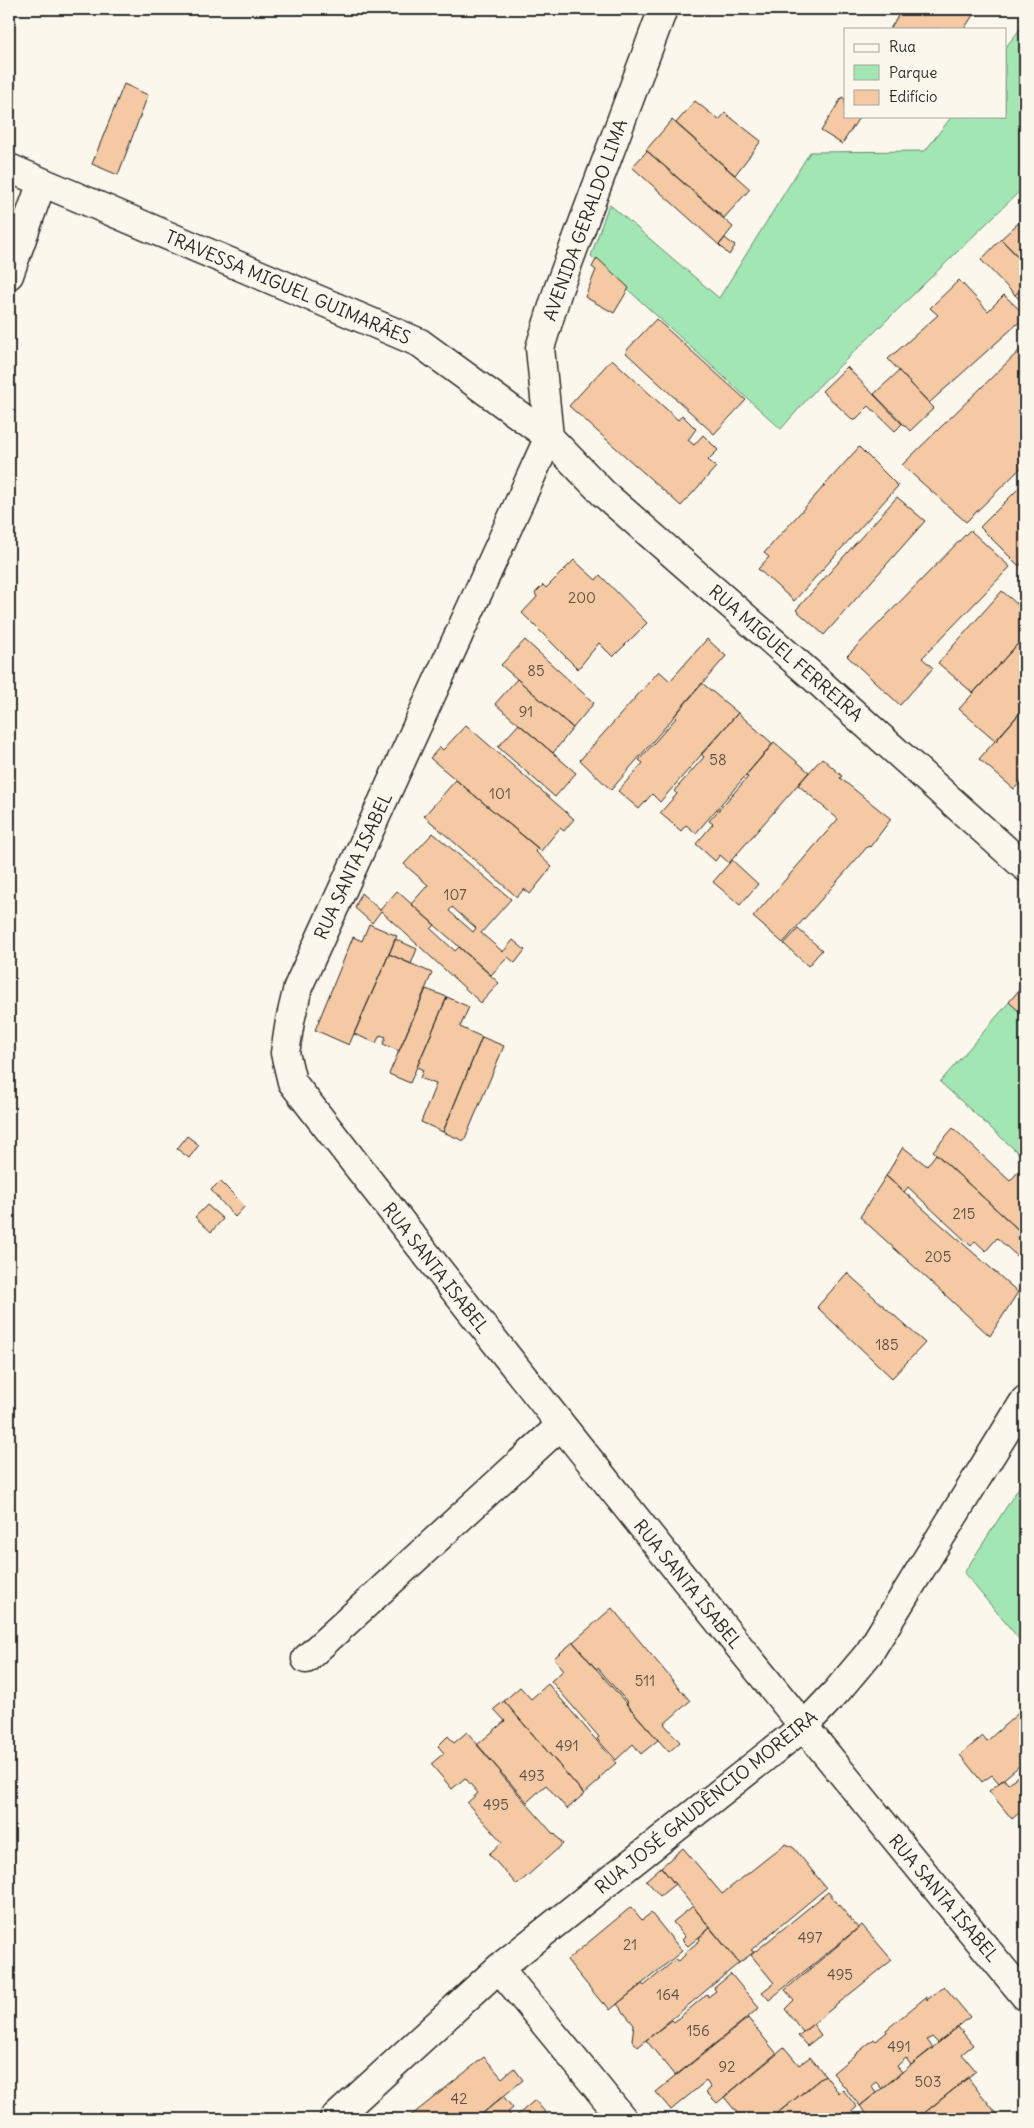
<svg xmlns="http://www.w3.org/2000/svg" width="1034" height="2128" viewBox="0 0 1034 2128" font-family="Delius,sans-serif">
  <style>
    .green { fill: #a2e7b3; stroke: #66896f }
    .building { fill: #f4c9a3; stroke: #2b2b2b; fill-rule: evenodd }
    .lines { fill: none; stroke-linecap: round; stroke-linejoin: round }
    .street-casing { stroke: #2b2b2b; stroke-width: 31 }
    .street { stroke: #fbf7ec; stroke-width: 28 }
    .labels { text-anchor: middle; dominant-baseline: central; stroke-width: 4; stroke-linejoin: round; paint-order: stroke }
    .number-label { font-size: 15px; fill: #5d5249 }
    .street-label { font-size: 18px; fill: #2b2b2b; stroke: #fbf7ec }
  </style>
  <rect width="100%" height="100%" fill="#fbf7ec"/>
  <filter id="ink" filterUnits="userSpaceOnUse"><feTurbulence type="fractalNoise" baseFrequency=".02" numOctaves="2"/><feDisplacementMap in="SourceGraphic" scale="10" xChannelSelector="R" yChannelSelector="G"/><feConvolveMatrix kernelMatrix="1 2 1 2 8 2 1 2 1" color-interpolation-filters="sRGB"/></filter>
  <g filter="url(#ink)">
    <path class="green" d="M 1025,23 L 1025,186 L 818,387 L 781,429 L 591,256 L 609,204 L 719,298 L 810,152 L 925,151 L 952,116 L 1005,116 L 1005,48 Z
      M 1025,984 L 1025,1159 L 940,1082 Z
      M 1025,1478 L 1025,1646 L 964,1573 Z"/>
    <path class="building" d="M 902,9 L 977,9 L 964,29 L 890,29 Z
      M 124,84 L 148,95 L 118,175 L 92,164 Z
      M 842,97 L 845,99 L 845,116 L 860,116 L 842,144 L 821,131 Z
      M 695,101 L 719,120 L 725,113 L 761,141 L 735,175 L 676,123 Z
      M 672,120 L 750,189 L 724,218 L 646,150 Z
      M 647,151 L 733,227 L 719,245 L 632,167 Z
      M 1025,217 L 1025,264 L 1001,239 Z
      M 725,238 L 735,246 L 729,255 L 719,245 Z
      M 1001,239 L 1025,264 L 1025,285 L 1015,295 L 981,260 Z
      M 597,258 L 629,288 L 614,313 L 585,297 L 596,270 L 592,267 Z
      M 959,280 L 988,311 L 1004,295 L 1025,315 L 1025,317 L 929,403 L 888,359 L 938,315 L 930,308 Z
      M 1025,285 L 1025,305 L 1015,295 Z
      M 656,319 L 746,400 L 714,434 L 625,352 Z
      M 1025,345 L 1025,464 L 966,522 L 902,465 Z
      M 612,359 L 678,420 L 682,415 L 696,429 L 688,440 L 694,445 L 703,435 L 718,450 L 708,460 L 716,467 L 681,506 L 569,406 Z
      M 847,367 L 902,424 L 895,431 L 869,406 L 854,421 L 822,391 Z
      M 899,371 L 934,408 L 910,431 L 874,394 Z
      M 859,447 L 898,486 L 794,601 L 758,569 L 769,557 L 764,553 Z
      M 1025,482 L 1025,560 L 1019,566 L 980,527 Z
      M 897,497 L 925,521 L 824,635 L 796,610 Z
      M 970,530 L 1010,567 L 922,658 L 933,668 L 900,705 L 847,656 Z
      M 574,560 L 596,580 L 600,575 L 647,623 L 613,657 L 599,643 L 578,669 L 522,613 L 537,597 L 535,593 L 543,585 L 546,588 Z
      M 1002,591 L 1025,611 L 1025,636 L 973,693 L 938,663 Z
      M 1025,636 L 1025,707 L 996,741 L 959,709 Z
      M 707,639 L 726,656 L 611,790 L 580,760 L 659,671 L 670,681 Z
      M 525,640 L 594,703 L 573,728 L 501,665 Z
      M 517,679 L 573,728 L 553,753 L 495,704 Z
      M 702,683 L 738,713 L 660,802 L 652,794 L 639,809 L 618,791 L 643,763 L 639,760 L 676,718 L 674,716 Z
      M 1025,707 L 1025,777 L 1014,789 L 979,759 Z
      M 738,713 L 773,744 L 696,833 L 686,825 L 681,831 L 660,813 L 677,794 L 674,791 L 704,757 L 701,754 Z
      M 519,724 L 576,773 L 555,797 L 498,747 Z
      M 466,725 L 574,819 L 564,831 L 560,828 L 541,851 L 430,758 L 440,747 L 443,750 Z
      M 774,742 L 809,772 L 729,863 L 720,855 L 715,861 L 696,844 L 713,824 L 709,821 L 748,777 L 745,776 Z
      M 822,758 L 842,776 L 840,778 L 891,819 L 870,847 L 868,846 L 783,943 L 753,917 L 838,819 L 798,785 Z
      M 456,780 L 538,848 L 535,851 L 552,867 L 530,894 L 524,889 L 517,897 L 424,816 Z
      M 433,833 L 511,899 L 481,933 L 503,952 L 513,940 L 525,950 L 515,963 L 508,957 L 491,975 L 411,904 L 428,885 L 404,864 ZM 452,907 L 476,928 L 473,932 L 449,911 Z
      M 732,860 L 758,884 L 740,905 L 713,882 Z
      M 397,891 L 435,925 L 431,929 L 455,951 L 459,947 L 499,983 L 481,1003 L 381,911 L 372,923 L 355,908 L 361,893 L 380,910 Z
      M 369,924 L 397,936 L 349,1045 L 315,1030 L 353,937 L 362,941 Z
      M 798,929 L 822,950 L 808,966 L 784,944 Z
      M 395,939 L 417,949 L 411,964 L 389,954 Z
      M 389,954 L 432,973 L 399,1051 L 383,1044 L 386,1037 L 380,1035 L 376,1043 L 354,1034 Z
      M 1025,983 L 1025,1017 L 1009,1002 Z
      M 426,989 L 447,997 L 410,1083 L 389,1074 Z
      M 447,997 L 469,1007 L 460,1027 L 482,1037 L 443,1132 L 421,1122 L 436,1084 L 420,1078 L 423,1070 L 417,1067 Z
      M 482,1037 L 504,1046 L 464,1141 L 443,1132 Z
      M 953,1128 L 1010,1181 L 1025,1164 L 1025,1231 L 1023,1234 L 933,1151 Z
      M 187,1136 L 199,1145 L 189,1158 L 177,1149 Z
      M 903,1147 L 927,1166 L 936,1154 L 1023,1234 L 1025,1236 L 1025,1246 L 1017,1256 L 997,1238 L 986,1251 L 975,1241 L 971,1246 L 908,1187 L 904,1192 L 886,1176 Z
      M 886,1176 L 1018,1292 L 990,1336 L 860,1217 Z
      M 220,1181 L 245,1206 L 235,1217 L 211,1190 Z
      M 207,1205 L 223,1219 L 211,1232 L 195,1217 Z
      M 847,1273 L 925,1343 L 892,1378 L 817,1307 Z
      M 612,1608 L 690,1701 L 664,1724 L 680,1742 L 669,1752 L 626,1704 L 628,1703 L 598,1668 L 596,1669 L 573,1642 Z
      M 573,1642 L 658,1740 L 641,1754 L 633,1744 L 616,1760 L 597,1739 L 599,1737 L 551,1681 L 564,1670 L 554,1658 Z
      M 548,1684 L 616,1763 L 599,1778 L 600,1780 L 584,1794 L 504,1701 L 520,1687 L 531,1699 Z
      M 504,1701 L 584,1794 L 567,1809 L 546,1785 L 527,1802 L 477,1745 L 505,1721 L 494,1709 Z
      M 1025,1707 L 1025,1761 L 999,1783 L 992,1775 L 982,1782 L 960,1755 L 983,1736 L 987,1741 Z
      M 467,1732 L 501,1772 L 500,1773 L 554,1835 L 555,1834 L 563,1844 L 517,1885 L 489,1854 L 502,1842 L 467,1803 L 478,1793 L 465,1778 L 452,1789 L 431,1764 L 444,1753 L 438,1746 L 448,1736 L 454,1743 Z
      M 1025,1770 L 1025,1819 L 1020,1812 L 1012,1819 L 989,1791 L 1004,1779 L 1008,1784 Z
      M 786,1844 L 794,1848 L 826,1888 L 751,1950 L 754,1952 L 739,1963 L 661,1867 L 683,1848 L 722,1894 L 780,1848 Z
      M 661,1867 L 675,1884 L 660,1896 L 646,1880 Z
      M 828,1892 L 858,1928 L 769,2000 L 762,1992 L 774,1983 L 751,1955 Z
      M 693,1906 L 710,1928 L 688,1946 L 682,1940 L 685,1937 L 673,1922 Z
      M 631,1907 L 642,1920 L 651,1913 L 682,1951 L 610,2010 L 604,2002 L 603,2004 L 567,1960 Z
      M 862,1925 L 892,1960 L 803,2032 L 785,2009 L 794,2000 L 785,1990 Z
      M 710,1928 L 739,1963 L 638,2047 L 632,2040 L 634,2025 L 617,2004 L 642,1984 L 644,1986 L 676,1959 L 679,1961 L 685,1955 L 685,1953 L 700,1940 L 699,1938 Z
      M 731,1974 L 759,2008 L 675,2076 L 646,2040 L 672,2020 L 674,2022 L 707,1994 L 708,1997 L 716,1991 L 714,1988 Z
      M 944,1986 L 970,2017 L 938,2043 L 932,2037 L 927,2040 L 933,2048 L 911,2065 L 906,2058 L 897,2066 L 902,2072 L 882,2089 L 876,2082 L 871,2086 L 876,2093 L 860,2106 L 833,2073 L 874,2039 L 876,2041 L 887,2032 L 886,2030 L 926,1997 L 927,2000 Z
      M 748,2018 L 777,2054 L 717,2103 L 706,2092 L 711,2088 L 706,2081 L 671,2110 L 656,2092 Z
      M 813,2024 L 821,2035 L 807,2046 L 798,2036 Z
      M 958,2027 L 973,2045 L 962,2054 L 976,2071 L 923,2114 L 921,2112 L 912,2119 L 871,2119 L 860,2106 Z
      M 784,2047 L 799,2065 L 810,2057 L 825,2075 L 770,2119 L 733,2119 L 739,2115 L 724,2097 Z
      M 484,2057 L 502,2078 L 514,2068 L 523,2080 L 476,2119 L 407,2119 Z
      M 825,2075 L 839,2093 L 843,2090 L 857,2107 L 843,2119 L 770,2119 Z
      M 968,2078 L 997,2114 L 991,2119 L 917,2119 Z
      M 503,2096 L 513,2108 L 508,2112 L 513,2119 L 535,2100 L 550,2118 L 476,2119 Z
      M 997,2114 L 1001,2119 L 991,2119 L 993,2118 Z"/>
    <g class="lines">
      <defs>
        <path id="street" d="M 9,168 L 420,343 L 549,437 L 603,493 L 810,674 L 1025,867
          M 9,275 L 42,182
          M 549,437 L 298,987 L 290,1021 L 285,1053 L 292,1082 C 531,1391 776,1695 1025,1996
          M 549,437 L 540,348 L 558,290 L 663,9
          M 306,1659 L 561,1425
          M 499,1968 L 623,2119
          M 334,2119 L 499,1968 L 803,1727 L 837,1691 L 869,1653 L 1025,1400"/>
      </defs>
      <use href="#street" class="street-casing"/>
      <use href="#street" class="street"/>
    </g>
  </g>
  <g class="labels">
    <g class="number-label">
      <text x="582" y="597">200</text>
      <text x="536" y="670">85</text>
      <text x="526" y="711">91</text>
      <text x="718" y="759">58</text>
      <text x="500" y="793">101</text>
      <text x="455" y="894">107</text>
      <text x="964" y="1213">215</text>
      <text x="938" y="1256">205</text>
      <text x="887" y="1344">185</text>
      <text x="645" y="1680">511</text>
      <text x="567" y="1745">491</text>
      <text x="532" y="1775">493</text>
      <text x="496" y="1804">495</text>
      <text x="810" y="1937">497</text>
      <text x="630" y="1944">21</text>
      <text x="840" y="1974">495</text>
      <text x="668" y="1994">164</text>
      <text x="698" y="2030">156</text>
      <text x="899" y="2046">491</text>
      <text x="727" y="2066">92</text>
      <text x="928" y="2081">503</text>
      <text x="459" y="2098">42</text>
    </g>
    <g class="street-label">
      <text transform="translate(585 220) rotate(-70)">AVENIDA GERALDO LIMA</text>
      <text transform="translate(288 287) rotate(23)">TRAVESSA MIGUEL GUIMARÃES</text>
      <text transform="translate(786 653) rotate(41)">RUA MIGUEL FERREIRA</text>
      <text transform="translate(353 866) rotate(-65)">RUA SANTA ISABEL</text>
      <text transform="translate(436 1268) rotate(52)">RUA SANTA ISABEL</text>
      <text transform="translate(688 1584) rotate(51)">RUA SANTA ISABEL</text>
      <text transform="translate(706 1802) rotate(-39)">RUA JOSÉ GAUDÊNCIO MOREIRA</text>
      <text transform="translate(944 1898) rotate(50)">RUA SANTA ISABEL</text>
    </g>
  </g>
  <rect width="1034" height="2128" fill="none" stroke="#fbf7ec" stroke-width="30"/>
  <rect x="15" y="15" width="1004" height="2098" fill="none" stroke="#2b2b2b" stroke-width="2" filter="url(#ink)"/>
  <rect x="844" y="28" width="162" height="90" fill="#fbf7ec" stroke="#a8a59f"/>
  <rect x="854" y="44" width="25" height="8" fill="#fbf7ec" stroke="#a8a59f"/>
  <text x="889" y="52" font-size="15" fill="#2b2b2b">Rua</text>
  <rect x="854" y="65" width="25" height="15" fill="#a2e7b3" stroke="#a8a59f"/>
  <text x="889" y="78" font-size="15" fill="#2b2b2b">Parque</text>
  <rect x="854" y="90" width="25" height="15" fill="#f4c9a3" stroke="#a8a59f"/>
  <text x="889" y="102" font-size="15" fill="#2b2b2b">Edifício</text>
</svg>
